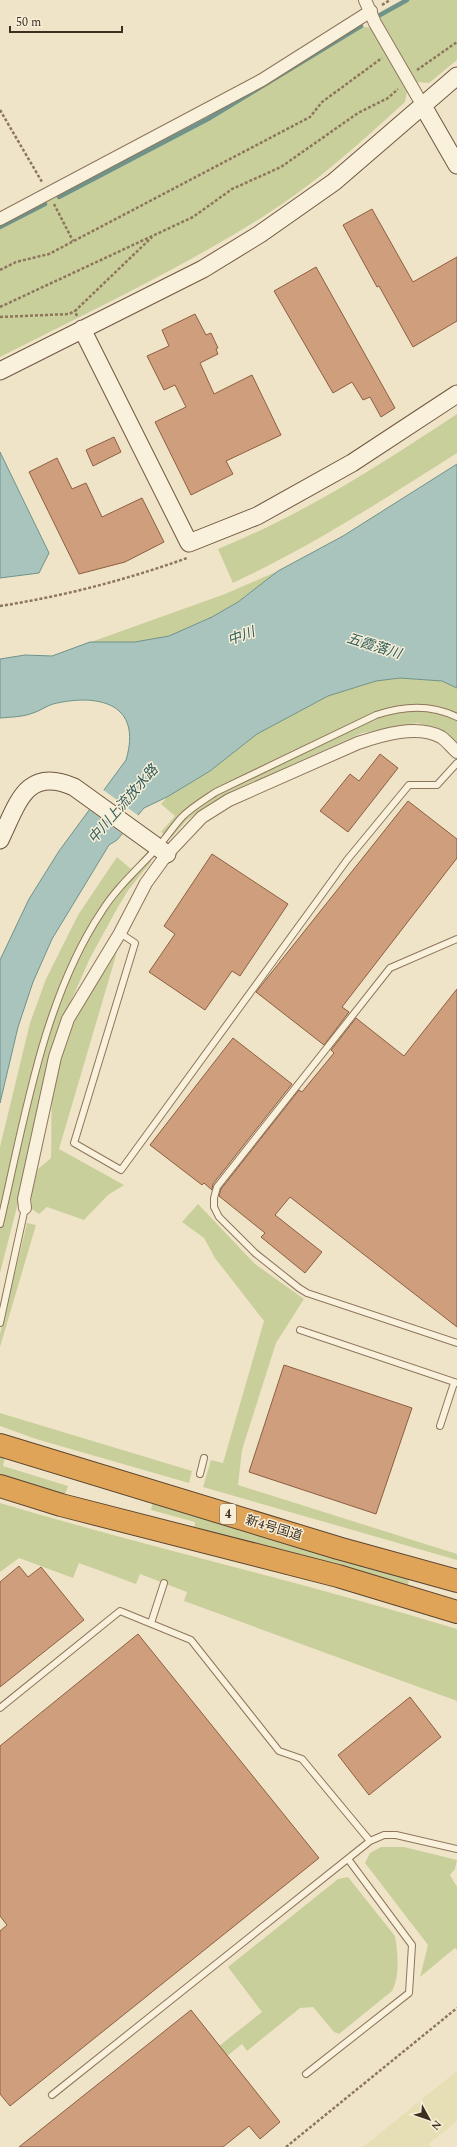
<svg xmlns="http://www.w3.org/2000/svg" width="457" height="2147" viewBox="0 0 457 2147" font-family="Spectral,'Noto Sans JP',serif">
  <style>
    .farmland { fill: #e6deb5 }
    .green { fill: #c9cf9b }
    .water { fill: #a9c4bc; stroke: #6f938a }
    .pier { fill: #f0e4c8 }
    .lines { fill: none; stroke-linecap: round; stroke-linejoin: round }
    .stream { stroke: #6f938a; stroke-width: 4.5 }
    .building { fill: #cf9f7d; stroke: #8d5f41 }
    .lane-casing { stroke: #8d765c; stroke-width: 8 }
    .street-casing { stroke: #8d765c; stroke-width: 14 }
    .secondary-casing { stroke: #6f573f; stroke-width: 19 }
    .highway-casing { stroke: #5b4430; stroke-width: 24 }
    .path { stroke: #8d765c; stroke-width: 2.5; stroke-dasharray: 3 2; stroke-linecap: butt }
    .lane { stroke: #faf1dc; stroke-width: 6 }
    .street { stroke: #faf1dc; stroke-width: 12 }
    .secondary { stroke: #faf1dc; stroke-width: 17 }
    .highway { stroke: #e0a458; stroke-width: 22 }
    .labels { text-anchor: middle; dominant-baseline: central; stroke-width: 3; stroke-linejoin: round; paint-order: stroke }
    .shield { fill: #f7eed8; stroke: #756857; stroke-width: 1 }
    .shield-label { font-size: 12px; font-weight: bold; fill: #3d2e20 }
    .street-label { font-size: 13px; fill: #3d2e20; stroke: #f7eed8 }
    .water-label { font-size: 14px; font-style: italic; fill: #2f5d5a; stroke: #f7eed8 }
  </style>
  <rect width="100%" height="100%" fill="#f0e4c8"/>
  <path class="farmland" d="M 457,2071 L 457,2121 L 429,2144 L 431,2147 L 363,2147 Z"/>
  <path class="green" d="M 402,0 L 457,0 L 457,60 L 429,83 L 417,82 L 381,20 L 379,13 Z
    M 360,26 L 371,28 L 407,92 L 405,102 C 361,142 315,184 264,216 C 180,269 89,312 0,357 L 0,224 L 206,118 Z
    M 457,414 L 457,453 C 383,500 312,546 233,583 L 218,549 C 304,514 380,465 457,414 Z
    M 278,571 L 238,602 L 212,617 L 169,636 L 135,642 L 91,642 L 225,594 Z
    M 400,678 L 442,681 L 457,688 L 457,743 L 435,727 L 417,723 L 362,733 L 232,791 L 203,808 L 186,821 L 172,837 L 168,837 L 161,832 L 175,816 L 161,804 L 167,797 L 210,771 L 257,734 L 328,696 L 376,681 Z
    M 148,851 L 151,862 L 129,889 L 118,907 L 90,958 L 68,1008 L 0,1273 L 0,1147 L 30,1023 L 46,979 L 78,915 L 117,857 L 131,869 Z
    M 117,952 L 59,1149 L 124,1185 L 108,1195 L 84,1220 L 47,1207 L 39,1214 L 32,1209 L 31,1194 L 38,1169 L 51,1158 C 52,1133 50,1106 54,1081 C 62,1032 91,993 117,952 Z
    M 198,1204 L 255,1264 L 304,1299 L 276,1343 L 242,1450 L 238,1485 L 457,1554 L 457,1560 L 203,1487 L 211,1460 L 223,1463 L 264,1321 L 215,1258 L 204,1238 L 182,1222 Z
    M 27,1223 L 36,1225 L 0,1347 L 0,1334 Z
    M 0,1413 L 192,1471 L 189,1483 L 36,1439 L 0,1426 Z
    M 0,1456 L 5,1457 L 3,1466 L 68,1486 L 65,1495 L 0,1475 Z
    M 153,1500 L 409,1579 L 408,1585 L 296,1556 L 194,1531 L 195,1522 L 151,1510 Z
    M 0,1503 C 151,1548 306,1583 457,1629 L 457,1701 L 184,1601 L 187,1592 L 140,1574 L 136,1584 L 79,1563 L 73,1578 L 19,1558 L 0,1572 Z
    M 381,1847 L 404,1847 L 457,1860 L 455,1869 L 450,1875 L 457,1887 L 457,1950 L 455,1948 L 420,1977 L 428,1945 L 365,1863 L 370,1853 Z
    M 348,1877 L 395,1936 C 398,1953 400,1976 392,1991 L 339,2034 L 334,2032 L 313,2007 L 300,2008 L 247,2051 L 242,2044 L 227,2056 L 219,2046 L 262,2012 L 228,1967 L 338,1879 Z"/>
  <path class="water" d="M 0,452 L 49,553 L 39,573 L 0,578 Z
    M 457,464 L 457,688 L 442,681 L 400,678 L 376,681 L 328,696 L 257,734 L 210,771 L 167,797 L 144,808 L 117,840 L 109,845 L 52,939 L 33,982 L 18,1027 L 0,1103 L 0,960 L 29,899 L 59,851 L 126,760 C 143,703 98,693 53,704 C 46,706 40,711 33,713 C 23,717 11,717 0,718 L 0,659 L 25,655 L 52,656 L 90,642 L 135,642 L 169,636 L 212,617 L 238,602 L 278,571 L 343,536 Z"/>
  <path class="pier" d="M 102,789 L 139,816 L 124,835 L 88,809 Z"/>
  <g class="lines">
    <path class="stream" d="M 380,15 L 407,0
      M 59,197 L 208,119 L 361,26
      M 0,227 L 45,204"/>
  </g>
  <path class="building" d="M 372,209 L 413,282 L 457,257 L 457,321 L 413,347 L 379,286 L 377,287 L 343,225 Z
    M 316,267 L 395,408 L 381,417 L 370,397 L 363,400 L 352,382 L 333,393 L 274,291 Z
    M 195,314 L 206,335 L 211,333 L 218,348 L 216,349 L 218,354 L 200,363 L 214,394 L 252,375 L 281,435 L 226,461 L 233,474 L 191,495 L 155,422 L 186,407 L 175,385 L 164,390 L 147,356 L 169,346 L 162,330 Z
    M 114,437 L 121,452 L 93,466 L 86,450 Z
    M 57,458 L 72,489 L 86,483 L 102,517 L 142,498 L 164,542 L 125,562 L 79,574 L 29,472 Z
    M 380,754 L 398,768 L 348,832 L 320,811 L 350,774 L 359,781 Z
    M 408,801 L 457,839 L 457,858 L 342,1007 L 349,1012 L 324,1045 L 256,992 Z
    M 212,854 L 288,904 L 240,976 L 232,971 L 205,1010 L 149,972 L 175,934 L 164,926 Z
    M 457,989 L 457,1327 L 290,1197 L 275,1215 L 322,1252 L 305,1273 L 261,1237 L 265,1233 L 219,1196 L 221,1189 L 299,1090 L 302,1092 L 334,1053 L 331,1050 L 356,1018 L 404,1056 Z
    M 233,1038 L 292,1084 L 213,1184 L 212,1190 L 204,1183 L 202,1185 L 150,1145 Z
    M 284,1365 L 412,1408 L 376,1514 L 249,1472 Z
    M 19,1566 L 28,1577 L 41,1567 L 84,1620 L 0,1687 L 0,1582 Z
    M 138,1634 L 319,1858 L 10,2106 L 0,2094 L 0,1931 L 7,1925 L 0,1916 L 0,1746 Z
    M 410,1697 L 441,1737 L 369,1795 L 338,1755 Z
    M 191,2010 L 280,2122 L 260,2139 L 249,2126 L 223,2147 L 19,2147 Z"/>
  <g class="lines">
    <defs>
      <path id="lane" d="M 120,933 L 135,943 L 74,1143 L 121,1170 L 347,860 L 409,785 L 437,785 L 457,763
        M 457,939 L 390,968 L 217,1187 L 214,1198 L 214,1207 L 219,1217 L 255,1253 L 299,1288 L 307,1293 L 457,1343
        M 0,1224 C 24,1122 43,999 102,911 C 117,887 138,869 157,848 C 166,838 173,827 182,817 C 192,807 204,800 216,792 L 376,715 C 404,706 430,704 457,717
        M 0,1323 L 25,1208
        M 300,1330 L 457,1383
        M 440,1426 L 454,1383
        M 200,1474 L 204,1458
        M 151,1623 L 164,1583
        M 0,1708 L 120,1611 L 191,1640 L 279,1751 L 302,1759 L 370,1841
        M 306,2074 L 409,1993 L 412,1945 L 348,1859
        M 52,2095 L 370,1841 L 384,1835 L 396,1835 L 457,1849"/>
      <path id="street" d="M 365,0 L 375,23 L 423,106
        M 0,219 L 262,80 L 371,11
        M 25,1208 L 24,1199 L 55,1057 L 68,1019 L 120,933 L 146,883 L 167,854 L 202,817 L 229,800 L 358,743 C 382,735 417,724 441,737 C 447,741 452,748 457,752"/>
      <path id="secondary" d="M 423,106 L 457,165
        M 82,329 L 189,543 L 257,516 L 352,463 L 457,394
        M 0,371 L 203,269 L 260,234 L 334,182 L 457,76
        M 0,840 C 18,803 26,766 74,787 L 167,854"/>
      <path id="highway" d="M 0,1445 L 338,1548 L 457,1581
        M 0,1486 L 61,1505 L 338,1576 L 457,1612"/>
    </defs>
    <use href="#lane" class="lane-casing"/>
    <use href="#street" class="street-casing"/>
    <use href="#secondary" class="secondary-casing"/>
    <use href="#highway" class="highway-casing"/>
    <path class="path" d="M 382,5 L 390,0
      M 417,70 L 457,42
      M 0,110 L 42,182
      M 54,204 L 73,241
      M 0,270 L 16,262 L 49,254 L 310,117 L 322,102 L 382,58
      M 0,307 L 193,217 L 232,189 L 281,167 L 358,113 L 388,98 L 398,89
      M 77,316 L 75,311 L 152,237
      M 0,317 L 69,314 L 75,311
      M 0,606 C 64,596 126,580 187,558
      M 286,2147 L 457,2008"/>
    <use href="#lane" class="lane"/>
    <use href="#street" class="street"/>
    <use href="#secondary" class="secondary"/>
    <use href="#highway" class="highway"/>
  </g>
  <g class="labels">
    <rect class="shield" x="220" y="1504" width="16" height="20" rx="3"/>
    <g class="shield-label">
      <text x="228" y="1514">4</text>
    </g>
    <g class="street-label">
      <text transform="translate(274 1528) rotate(17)">新4号国道</text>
    </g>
    <g class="water-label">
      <text transform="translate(241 636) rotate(-20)">中川</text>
      <text transform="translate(374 646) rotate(17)">五霞落川</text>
      <text transform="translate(123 804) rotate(-49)">中川上流放水路</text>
    </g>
  </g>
  <g transform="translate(429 2119) rotate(130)" stroke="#f7eed8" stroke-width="3" paint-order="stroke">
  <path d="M0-3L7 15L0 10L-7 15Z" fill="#3d2e20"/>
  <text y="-6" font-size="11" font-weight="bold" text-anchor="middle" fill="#3d2e20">N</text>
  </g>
  <path d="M10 26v6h112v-6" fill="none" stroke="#3d2e20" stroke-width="2"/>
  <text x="16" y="26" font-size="12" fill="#3d2e20" stroke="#f7eed8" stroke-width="3" paint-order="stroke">50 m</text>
</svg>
